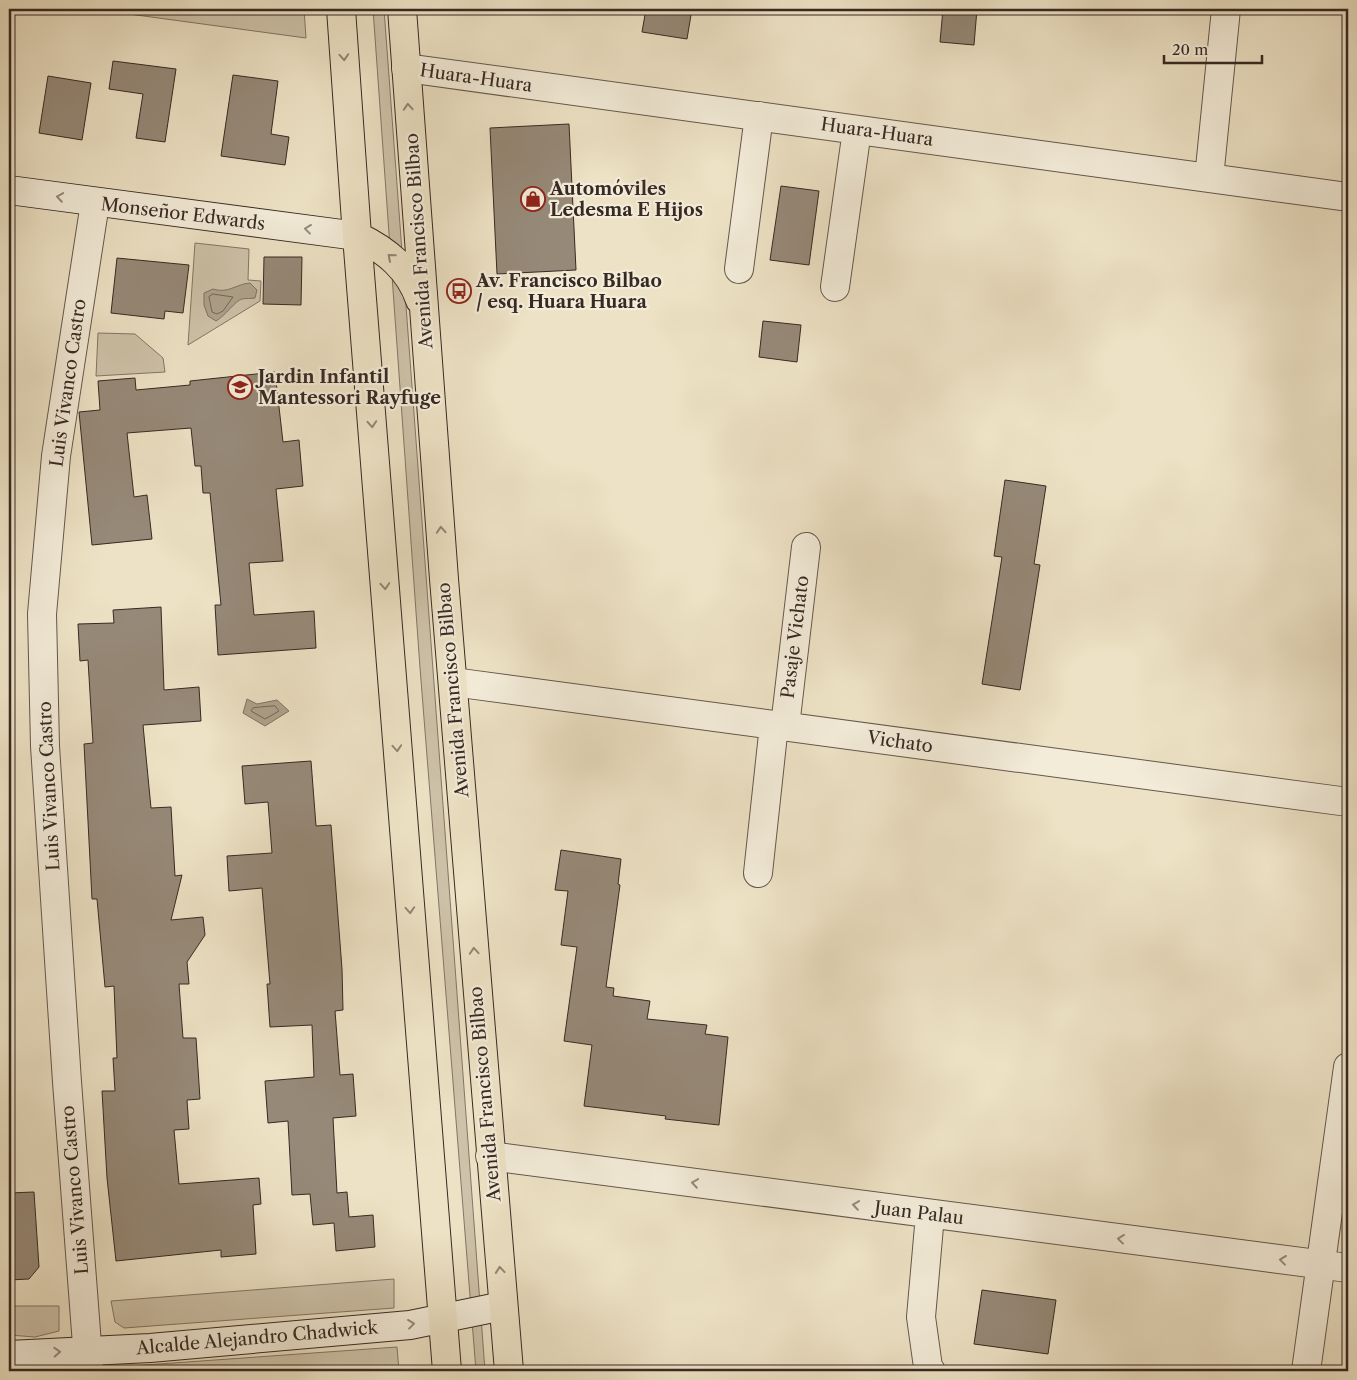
<svg xmlns="http://www.w3.org/2000/svg" width="1357" height="1380" viewBox="0 0 1357 1380" font-family="'Libre Caslon Text',serif">
  <style>
    .green { fill: #cec3aa; stroke: #827667 }
    .water { fill: #afa38e; stroke: #7f7264 }
    .lines { fill: none; stroke-linecap: round; stroke-linejoin: round }
    .shore { stroke: #736659; stroke-width: 1 }
    .building { fill: #968978; stroke: #372924 }
    .street-casing { stroke: #64574c; stroke-width: 30 }
    .secondary-casing { stroke: #372924; stroke-width: 30 }
    .primary-casing { stroke: #372924; stroke-width: 30 }
    .street { stroke: #f3ecd9; stroke-width: 28 }
    .secondary { stroke: #f3ecd9; stroke-width: 28 }
    .primary { stroke: #ede2c5; stroke-width: 28 }
    .oneway { stroke: #928674 }
    .oneway2 { stroke: #958a7e }
    .labels { text-anchor: middle; dominant-baseline: central; stroke-width: 4.5; stroke-linejoin: round; paint-order: stroke }
    .street-label { font-size: 18px; fill: #372924; stroke: #f3ecd9 }
    .poi-label { font-size: 18px; font-weight: bold; fill: #372924; stroke: #f3ecd9; text-anchor: start }
  </style>
  <rect width="100%" height="100%" fill="#ede2c5"/>
  <filter id="stains"><feTurbulence type="fractalNoise" baseFrequency=".004" numOctaves="4"/><feColorMatrix values="0 0 0 0 .2 0 0 0 0 .09 0 0 0 0 .02 0 0 0 .5 -.17"/></filter>
  <radialGradient id="worn" r=".72"><stop offset=".6" stop-color="#630" stop-opacity="0"/><stop offset="1" stop-color="#630" stop-opacity=".3"/></radialGradient>
  <path class="green" d="M 92,9 L 304,9 L 306,38 Z
    M 373,9 L 384,9 L 485,1371 L 476,1371 L 420,668 Z
    M 195,243 L 249,249 L 248,280 L 261,281 L 260,301 L 188,345 Z
    M 98,333 L 135,334 L 163,358 L 165,372 L 96,376 Z
    M 394,1279 L 394,1308 L 124,1328 L 115,1322 L 111,1301 Z
    M 9,1306 L 59,1306 L 59,1331 L 35,1337 L 9,1335 Z
    M 397,1347 L 399,1371 L 123,1371 L 131,1366 Z"/>
  <path class="water" d="M 250,283 L 257,290 L 255,298 C 251,299 246,298 242,299 C 236,300 225,316 216,321 L 208,316 L 204,305 L 204,293 L 213,289 C 228,294 236,284 250,283 Z
    M 247,699 L 257,704 L 277,700 L 289,711 L 265,726 L 243,713 Z"/>
  <g class="lines">
    <path class="shore" d="M 213,294 L 233,297 L 223,311 L 217,314 L 212,312 L 209,297 Z
      M 275,706 L 279,711 L 265,719 L 251,711 L 253,708 Z"/>
  </g>
  <path class="building" d="M 646,9 L 692,9 L 687,39 L 642,32 Z
    M 943,9 L 977,9 L 974,45 L 940,42 Z
    M 113,61 L 176,69 L 165,142 L 136,138 L 143,94 L 109,89 Z
    M 233,75 L 278,81 L 271,134 L 289,137 L 285,165 L 221,156 Z
    M 48,76 L 91,83 L 82,140 L 39,133 Z
    M 569,124 L 576,270 L 497,274 L 490,128 Z
    M 781,186 L 819,191 L 809,265 L 770,260 Z
    M 264,257 L 302,257 L 301,305 L 263,304 Z
    M 117,258 L 189,265 L 183,313 L 165,311 L 164,319 L 111,313 Z
    M 763,321 L 801,325 L 797,362 L 759,357 Z
    M 275,372 L 283,442 L 299,440 L 303,486 L 276,489 L 283,561 L 249,563 L 254,615 L 314,611 L 316,648 L 218,655 L 215,605 L 221,605 L 210,493 L 203,493 L 201,466 L 195,466 L 191,428 L 127,433 L 134,497 L 147,495 L 152,539 L 92,545 L 79,412 L 100,410 L 98,381 L 135,378 L 136,390 L 190,385 L 190,381 Z
    M 1005,480 L 1046,486 L 1034,564 L 1040,565 L 1020,690 L 982,684 L 1002,557 L 994,556 Z
    M 161,607 L 164,690 L 199,687 L 201,721 L 143,725 L 151,808 L 171,807 L 175,876 L 182,875 L 171,920 L 203,917 L 205,935 L 187,962 L 189,984 L 179,984 L 183,1038 L 196,1038 L 200,1099 L 187,1100 L 189,1129 L 174,1130 L 179,1184 L 259,1178 L 261,1204 L 253,1205 L 256,1254 L 221,1257 L 221,1250 L 116,1261 L 107,1178 L 102,1091 L 115,1091 L 113,1058 L 117,1058 L 114,986 L 105,987 L 97,899 L 92,899 L 84,744 L 93,743 L 88,660 L 80,661 L 78,624 L 114,623 L 113,610 Z
    M 311,761 L 316,826 L 331,825 L 342,969 L 343,1010 L 335,1011 L 340,1075 L 353,1074 L 356,1116 L 333,1118 L 337,1193 L 347,1192 L 349,1217 L 373,1215 L 375,1247 L 336,1251 L 334,1223 L 313,1225 L 310,1194 L 292,1195 L 288,1121 L 268,1123 L 265,1081 L 314,1077 L 312,1025 L 270,1027 L 267,984 L 270,984 L 262,888 L 229,891 L 227,856 L 272,853 L 268,802 L 245,804 L 242,766 Z
    M 561,850 L 621,859 L 618,884 L 620,885 L 606,987 L 614,988 L 613,996 L 650,1001 L 647,1019 L 707,1025 L 705,1034 L 728,1037 L 719,1125 L 665,1119 L 666,1116 L 584,1106 L 592,1045 L 564,1041 L 577,947 L 561,945 L 568,891 L 555,890 Z
    M 34,1192 L 39,1267 L 29,1279 L 9,1280 L 9,1193 Z
    M 982,1290 L 1056,1300 L 1048,1354 L 974,1344 Z"/>
  <g class="lines">
    <defs>
      <path id="street" d="M 406,68 L 1348,197
        M 1209,178 L 1226,9
        M 739,269 L 759,116
        M 835,287 L 857,130
        M 453,682 L 1348,802
        M 785,726 L 806,547
        M 758,873 L 774,725
        M 490,1156 L 1348,1268
        M 930,1215 L 921,1317 L 928,1367 L 931,1371
        M 89,1371 L 67,1082 L 45,746 L 42,614 L 56,456 L 95,203
        M 1306,1371 L 1348,1067"/>
      <path id="secondary" d="M 9,190 L 357,236
        M 9,1355 L 150,1348 L 410,1325 L 503,1306"/>
      <path id="primary" d="M 341,9 L 357,236 L 447,1371
        M 402,9 L 444,579 L 509,1371
        M 357,236 C 386,250 409,268 420,300"/>
    </defs>
    <use href="#street" class="street-casing"/>
    <use href="#secondary" class="secondary-casing"/>
    <use href="#primary" class="primary-casing"/>
    <use href="#street" class="street"/>
    <use href="#secondary" class="secondary"/>
    <use href="#primary" class="primary"/>
  </g>
  <defs><path id="oneway-chevron" d="M-2-3.5L2.5 0L-2 3.5" fill="none" stroke-width="1.6" stroke-linecap="round" stroke-linejoin="round" transform="scale(1.25)"/></defs>
  <g class="oneway">
    <use href="#oneway-chevron" transform="translate(344 57) rotate(86)"/>
    <use href="#oneway-chevron" transform="translate(408 107) rotate(-94)"/>
    <use href="#oneway-chevron" transform="translate(391 257) rotate(-139)"/>
    <use href="#oneway-chevron" transform="translate(372 424) rotate(86)"/>
    <use href="#oneway-chevron" transform="translate(441 530) rotate(-94)"/>
    <use href="#oneway-chevron" transform="translate(385 586) rotate(86)"/>
    <use href="#oneway-chevron" transform="translate(397 748) rotate(86)"/>
    <use href="#oneway-chevron" transform="translate(410 910) rotate(86)"/>
    <use href="#oneway-chevron" transform="translate(474 951) rotate(-94)"/>
    <use href="#oneway-chevron" transform="translate(500 1270) rotate(-95)"/>
  </g>
  <g class="oneway2">
    <use href="#oneway-chevron" transform="translate(60 197) rotate(-171)"/>
    <use href="#oneway-chevron" transform="translate(308 229) rotate(-173)"/>
    <use href="#oneway-chevron" transform="translate(695 1183) rotate(-172)"/>
    <use href="#oneway-chevron" transform="translate(856 1205) rotate(-172)"/>
    <use href="#oneway-chevron" transform="translate(1121 1239) rotate(-173)"/>
    <use href="#oneway-chevron" transform="translate(1283 1260) rotate(-173)"/>
    <use href="#oneway-chevron" transform="translate(411 1324) rotate(-7)"/>
    <use href="#oneway-chevron" transform="translate(57 1352) rotate(-3)"/>
  </g>
  <defs>
    <symbol id="shop-ring" viewBox="-11 -11 22 22"><circle r="9.5" fill="#f3ecd9" stroke="#8f2418" stroke-width="1.5"/><path d="M-5-2.5h2.3a2.7 3.5 0 0 1 5.4 0H5L5.5 6h-11ZM-1.5-2.5h3a1.5 2.3 0 0 0-3 0Z" fill="#8f2418"/></symbol>
    <symbol id="bus-ring" viewBox="-11 -11 22 22"><circle r="9.5" fill="#f3ecd9" stroke="#8f2418" stroke-width="1.5"/><path d="M-5-6H5V4H4V6H2V4H-2V6H-4V4H-5ZM-3.5-4V0h7V-4ZM-3.5 1.2v1.5H-2V1.2ZM2 1.2v1.5H3.5V1.2Z" fill="#8f2418"/></symbol>
    <symbol id="school-ring" viewBox="-11 -11 22 22"><circle r="9.5" fill="#f3ecd9" stroke="#8f2418" stroke-width="1.5"/><path d="M0-5L7-2L0 1L-7-2ZM-4 1L0 2.5L4 1V4Q0 6-4 4Z" fill="#8f2418"/></symbol>
  </defs>
  <g fill-rule="evenodd">
    <use href="#shop-ring" x="519" y="185" width="28" height="28"/>
    <use href="#bus-ring" x="445" y="277" width="28" height="28"/>
    <use href="#school-ring" x="226" y="373" width="28" height="28"/>
  </g>
  <g class="labels">
    <g class="street-label">
      <text transform="translate(476 78) rotate(8)">Huara-Huara</text>
      <text transform="translate(877 132) rotate(8)">Huara-Huara</text>
      <text transform="translate(183 214) rotate(7)">Monseñor Edwards</text>
      <text transform="translate(419 241) rotate(-94)">Avenida Francisco Bilbao</text>
      <text transform="translate(68 383) rotate(-82)">Luis Vivanco Castro</text>
      <text transform="translate(795 637) rotate(-83)">Pasaje Vichato</text>
      <text transform="translate(453 690) rotate(-95)">Avenida Francisco Bilbao</text>
      <text transform="translate(900 742) rotate(8)">Vichato</text>
      <text transform="translate(49 786) rotate(-93)">Luis Vivanco Castro</text>
      <text transform="translate(485 1094) rotate(-95)">Avenida Francisco Bilbao</text>
      <text transform="translate(75 1190) rotate(-95)">Luis Vivanco Castro</text>
      <text transform="translate(919 1213) rotate(7)">Juan Palau</text>
      <text transform="translate(257 1338) rotate(-5)">Alcalde Alejandro Chadwick</text>
    </g>
    <g class="poi-label">
      <text x="550" y="189">Automóviles<tspan x="550" dy="21">Ledesma E Hijos</tspan></text>
      <text x="476" y="281">Av. Francisco Bilbao<tspan x="476" dy="21">/ esq. Huara Huara</tspan></text>
      <text x="258" y="377">Jardin Infantil<tspan x="258" dy="21">Mantessori Rayfuge</tspan></text>
    </g>
  </g>
  <rect width="1357" height="1380" fill="none" stroke="#ede2c5" stroke-width="30"/>
  <rect x="10" y="10" width="1337" height="1360" fill="none" stroke="#372924" stroke-width="2.5"/>
  <rect x="15" y="15" width="1327" height="1350" fill="none" stroke="#372924"/>
  <path d="M1164 55v8h98v-8" fill="none" stroke="#372924" stroke-width="2.5"/>
  <text x="1172" y="55" font-size="15" fill="#372924" stroke="#f3ecd9" stroke-width="4" paint-order="stroke">20 m</text>
  <rect width="100%" height="100%" filter="url(#stains)"/>
  <rect width="100%" height="100%" fill="url(#worn)"/>
</svg>
